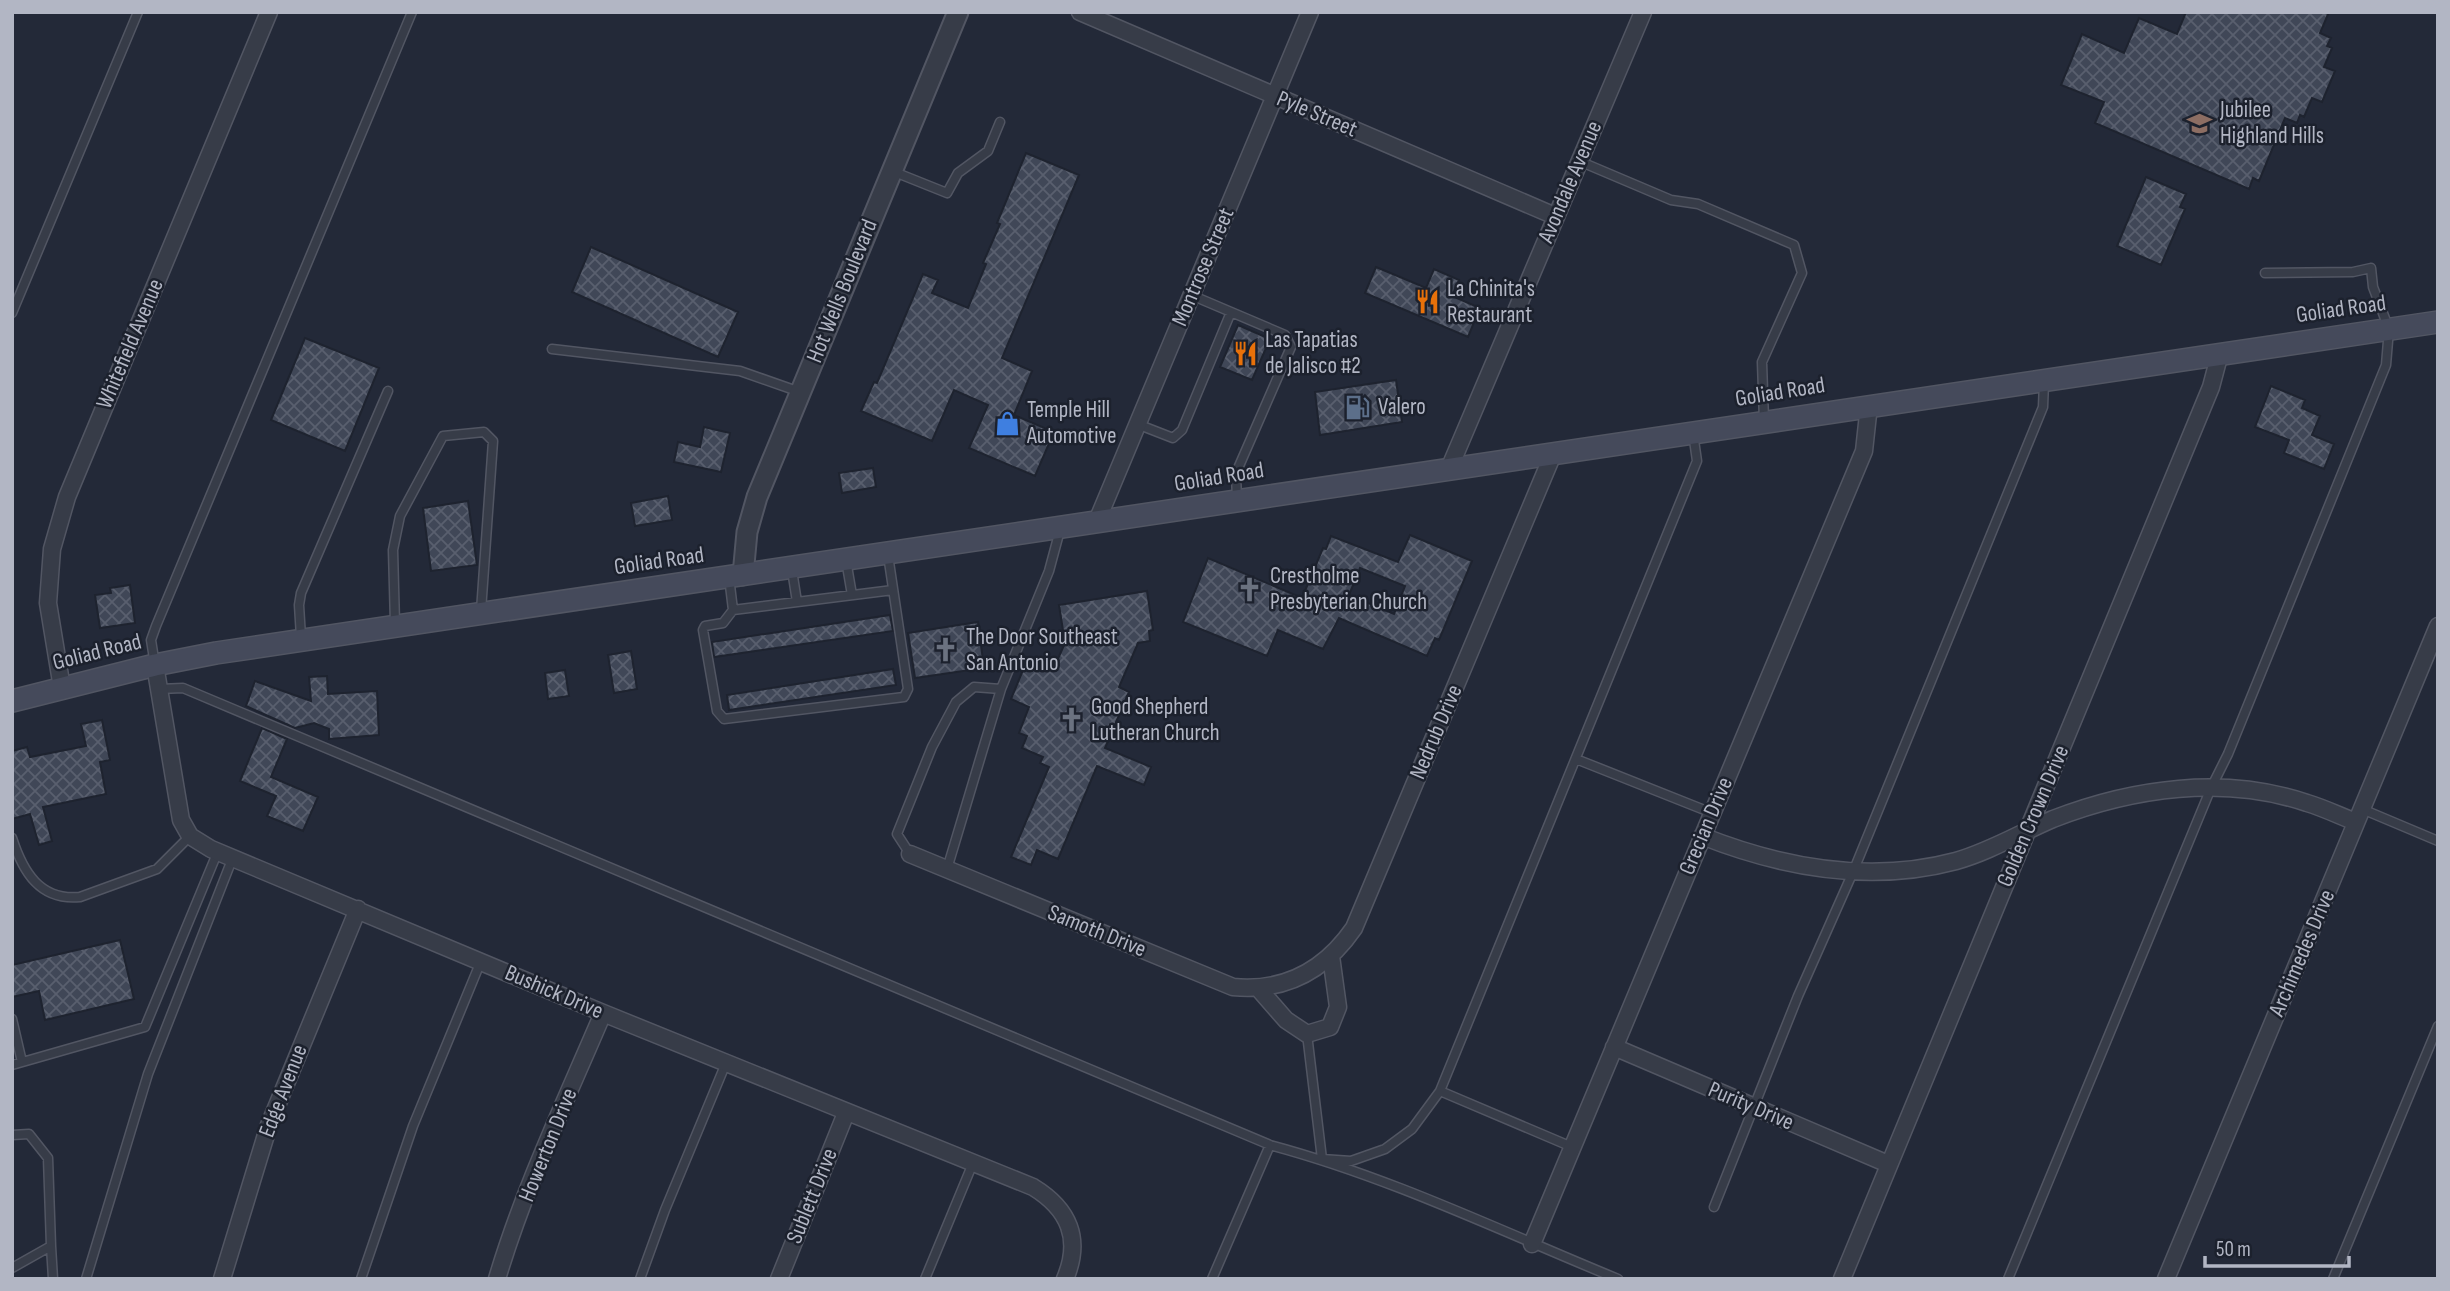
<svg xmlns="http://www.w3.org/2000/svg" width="2450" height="1291" viewBox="0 0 2450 1291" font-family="'Sofia Sans Condensed',sans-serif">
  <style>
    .building { fill: url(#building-cross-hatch); stroke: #1e232f; stroke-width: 2; fill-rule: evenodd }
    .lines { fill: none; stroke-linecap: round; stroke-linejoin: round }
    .service-casing { stroke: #525663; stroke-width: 11 }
    .minor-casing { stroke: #525663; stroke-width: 19 }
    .tertiary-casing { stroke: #525663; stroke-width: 23 }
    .secondary-casing { stroke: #525663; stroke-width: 24 }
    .service { stroke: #373c48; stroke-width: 8 }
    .minor { stroke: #373c48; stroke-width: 16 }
    .tertiary { stroke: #373c48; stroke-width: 19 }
    .secondary { stroke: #454a5b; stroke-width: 21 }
    .labels { text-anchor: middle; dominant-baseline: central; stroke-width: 5; stroke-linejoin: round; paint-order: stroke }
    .poi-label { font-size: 23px; fill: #b2b6c4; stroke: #1c212d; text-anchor: start }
    .street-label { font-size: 23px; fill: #b2b6c4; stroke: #1c212d }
  </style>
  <defs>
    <pattern id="building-cross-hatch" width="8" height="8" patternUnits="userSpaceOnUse" patternTransform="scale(1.75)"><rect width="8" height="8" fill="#404757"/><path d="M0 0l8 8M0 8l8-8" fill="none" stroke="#595f6e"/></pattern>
  </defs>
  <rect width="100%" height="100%" fill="#232938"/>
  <path class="building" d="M 2186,12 L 2329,12 L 2320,33 L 2331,38 L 2327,46 L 2332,48 L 2324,67 L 2335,71 L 2322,102 L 2312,98 L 2304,117 L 2300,115 L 2297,123 L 2285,118 L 2259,181 L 2253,178 L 2249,189 L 2095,123 L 2104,102 L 2061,85 L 2082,34 L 2124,53 L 2139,18 L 2177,34 Z
    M 1026,153 L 1079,175 L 1002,358 L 1032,371 L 1014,415 L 1054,432 L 1035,476 L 969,448 L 988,405 L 954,390 L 932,441 L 861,411 L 874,382 L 877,383 L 923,274 L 938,280 L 932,293 L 968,308 L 986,264 L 983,263 L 1000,224 L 997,223 Z
    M 2146,177 L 2186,194 L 2180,207 L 2185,209 L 2161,265 L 2117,246 Z
    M 591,247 L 738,312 L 718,357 L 572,292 Z
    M 1376,267 L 1426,288 L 1434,269 L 1459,280 L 1452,296 L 1480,308 L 1468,337 L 1365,293 Z
    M 1238,325 L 1270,339 L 1252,380 L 1220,367 Z
    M 305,338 L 379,368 L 345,451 L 271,420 Z
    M 1396,380 L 1402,422 L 1320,435 L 1315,392 Z
    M 2271,386 L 2305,400 L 2302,408 L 2320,416 L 2312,435 L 2334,444 L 2324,469 L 2284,453 L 2289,440 L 2255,427 Z
    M 704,427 L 730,433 L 721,472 L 674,462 L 678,442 L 700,447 Z
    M 873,468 L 876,487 L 842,493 L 839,473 Z
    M 668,496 L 672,520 L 635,526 L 631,503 Z
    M 468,501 L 477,565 L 431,571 L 423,508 Z
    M 1410,535 L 1472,561 L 1439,640 L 1435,638 L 1427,656 L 1339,618 L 1323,649 L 1278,630 L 1267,656 L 1183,622 L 1208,558 L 1302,598 L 1323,548 L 1326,549 L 1331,536 L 1398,562 ZM 1360,568 L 1405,586 L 1394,614 L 1349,595 Z
    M 130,585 L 135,623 L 100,628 L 95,595 L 111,593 L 110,588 Z
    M 1147,591 L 1153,630 L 1149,631 L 1150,641 L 1138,643 L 1119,687 L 1129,692 L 1105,748 L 1151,767 L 1144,785 L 1097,766 L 1058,859 L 1037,850 L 1031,865 L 1011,857 L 1049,767 L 1040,763 L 1043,757 L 1022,748 L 1027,736 L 1019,733 L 1029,707 L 1011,699 L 1028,658 L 1047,667 L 1051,658 L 1057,661 L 1065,643 L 1059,605 Z
    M 890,615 L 893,631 L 714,657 L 712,642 Z
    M 978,622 L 984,668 L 915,678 L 908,633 Z
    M 631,651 L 637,689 L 614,693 L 608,655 Z
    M 893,669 L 896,685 L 729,710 L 727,695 Z
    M 565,670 L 569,696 L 548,699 L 545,673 Z
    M 327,676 L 328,694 L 377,691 L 379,735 L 329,739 L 329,729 L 314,723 L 295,728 L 246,706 L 255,681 L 311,701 L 309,677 Z
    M 102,720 L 110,760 L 100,762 L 106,794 L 43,807 L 52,841 L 39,845 L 30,814 L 12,819 L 12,751 L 27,747 L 30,757 L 86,746 L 81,724 Z
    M 262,728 L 287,739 L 271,777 L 318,797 L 303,831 L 267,816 L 276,796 L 240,781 Z
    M 120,940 L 134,999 L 45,1020 L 39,991 L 12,997 L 12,965 Z"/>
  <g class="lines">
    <defs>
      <path id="service" d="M 1579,161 L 1671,200 L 1698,204 L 1794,245 L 1802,273 L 1762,362 L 1764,421
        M 892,171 L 947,193 L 958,173 L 988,151 L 1000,122
        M 1191,295 L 1231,312
        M 12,313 L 138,12
        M 552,349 L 740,371 L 800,392
        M 1137,424 L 1173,438 L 1182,430 L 1231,312 L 1285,335 L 1291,347 L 1236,473 L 1237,501
        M 846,560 L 852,595
        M 792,570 L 797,602
        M 729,577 L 733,610 L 723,623 L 705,626 L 703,630 L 717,711 L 724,719 L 904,697 L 908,689 L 888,555
        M 733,610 L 893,590
        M 395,624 L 393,550 L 400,516 L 443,436 L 484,432 L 493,441 L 481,611
        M 301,637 L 299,605 L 301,593 L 388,391
        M 155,665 L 151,640 L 156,626 L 412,12
        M 159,689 L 183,688 L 1270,1145 C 1390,1177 1503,1232 1618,1279
        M 1576,759 L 1712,813
        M 2362,809 L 2438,841
        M 12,838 C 23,872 40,901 80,897 L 157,869 L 190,836
        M 910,854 L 897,834 L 932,747 L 956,702 L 974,687 L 1001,689
        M 947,869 L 1001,689 L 1049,571 L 1060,530
        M 12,1019 L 22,1062
        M 1307,1034 L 1322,1159 L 1351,1161 L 1385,1149 L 1412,1129 L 1440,1091 L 1697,461 L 1693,433
        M 12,1065 L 145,1027 L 218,851
        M 1440,1091 L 1572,1147
        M 12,1135 L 29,1134 L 48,1158 L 51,1246
        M 1714,1207 L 1798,996 L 1853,872 L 2043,407 L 2044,382
        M 12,1268 L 51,1246 L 53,1279
        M 86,1279 L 148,1074 L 233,857
        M 361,1279 L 413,1126 L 481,961
        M 640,1279 L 665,1210 L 726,1063
        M 925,1279 L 973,1163
        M 1212,1279 L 1270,1145
        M 2008,1279 L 2211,788 L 2228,754 L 2386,365 L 2389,329 L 2373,287 L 2371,268 L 2353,272 L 2265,273
        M 2333,1279 L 2438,1026"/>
      <path id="minor" d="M 1080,12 L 1555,216
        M 1449,469 L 1643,12
        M 1097,521 L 1310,12
        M 155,665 L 181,820 L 190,836 L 211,849 L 603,1013 L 1033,1187 C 1069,1209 1082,1239 1065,1279
        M 62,688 L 48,603 L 52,549 L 67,497 L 269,12
        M 1702,836 C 1783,868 1870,884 1956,861 C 1991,851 2020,833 2053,819 C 2133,788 2224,775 2307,803 C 2324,808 2340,816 2356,822
        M 910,854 L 1233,987 C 1285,992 1325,970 1354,928 L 1553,454
        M 1258,988 L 1286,1020 L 1307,1034 L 1330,1027 L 1338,1007 L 1331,956
        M 1614,1047 L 1888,1164
        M 1532,1244 L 1864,451 L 1869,405
        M 222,1279 L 269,1125 L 358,909
        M 497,1279 C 524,1188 566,1100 603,1013
        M 779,1279 L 846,1113
        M 1842,1279 L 2211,387 L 2220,353
        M 2166,1279 L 2438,626"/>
      <path id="tertiary" d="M 743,575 L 747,532 L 757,497 L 958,12"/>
      <path id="secondary" d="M 12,701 L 155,665 L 216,653 L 2438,322"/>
    </defs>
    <use href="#service" class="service-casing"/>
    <use href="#minor" class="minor-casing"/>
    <use href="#tertiary" class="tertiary-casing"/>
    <use href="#secondary" class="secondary-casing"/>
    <use href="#service" class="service"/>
    <use href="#minor" class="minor"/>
    <use href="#tertiary" class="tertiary"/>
    <use href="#secondary" class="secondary"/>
  </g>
  <defs>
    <symbol id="school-bare" viewBox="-9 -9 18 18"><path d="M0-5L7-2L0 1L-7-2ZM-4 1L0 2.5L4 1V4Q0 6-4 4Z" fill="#8d6e63" stroke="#1c212d" stroke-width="2.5" paint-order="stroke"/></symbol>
    <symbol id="restaurant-bare" viewBox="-9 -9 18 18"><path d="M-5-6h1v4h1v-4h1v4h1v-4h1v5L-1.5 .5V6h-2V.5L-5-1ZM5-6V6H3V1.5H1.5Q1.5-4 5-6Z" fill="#e8710a" stroke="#1c212d" stroke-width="2.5" paint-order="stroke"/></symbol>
    <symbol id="fuel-bare" viewBox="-9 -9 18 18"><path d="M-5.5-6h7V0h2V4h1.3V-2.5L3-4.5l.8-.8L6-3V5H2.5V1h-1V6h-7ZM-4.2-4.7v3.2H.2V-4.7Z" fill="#5c6f8a" stroke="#1c212d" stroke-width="2.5" paint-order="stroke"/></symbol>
    <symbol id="shop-bare" viewBox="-9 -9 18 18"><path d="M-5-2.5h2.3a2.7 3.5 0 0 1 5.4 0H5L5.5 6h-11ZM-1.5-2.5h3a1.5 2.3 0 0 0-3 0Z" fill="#3f7fe0" stroke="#1c212d" stroke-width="2.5" paint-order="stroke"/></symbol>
    <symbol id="church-bare" viewBox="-9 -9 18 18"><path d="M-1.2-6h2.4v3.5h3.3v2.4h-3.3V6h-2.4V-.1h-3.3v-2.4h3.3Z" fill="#6b7280" stroke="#1c212d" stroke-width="2.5" paint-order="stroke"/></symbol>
  </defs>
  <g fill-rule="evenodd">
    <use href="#school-bare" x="2182" y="106" width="35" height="35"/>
    <use href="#restaurant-bare" x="1410" y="284" width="35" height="35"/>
    <use href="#restaurant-bare" x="1228" y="336" width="35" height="35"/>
    <use href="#fuel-bare" x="1340" y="390" width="35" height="35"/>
    <use href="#shop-bare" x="990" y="406" width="35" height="35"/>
    <use href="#church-bare" x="1232" y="572" width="35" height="35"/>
    <use href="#church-bare" x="928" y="632" width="35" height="35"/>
    <use href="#church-bare" x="1054" y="702" width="35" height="35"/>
  </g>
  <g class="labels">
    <g class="poi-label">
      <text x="2220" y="110">Jubilee<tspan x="2220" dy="26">Highland Hills</tspan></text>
      <text x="1447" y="289">La Chinita's<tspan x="1447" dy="26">Restaurant</tspan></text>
      <text x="1265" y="340">Las Tapatias<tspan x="1265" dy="26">de Jalisco #2</tspan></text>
      <text x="1378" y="407">Valero</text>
      <text x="1027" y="410">Temple Hill<tspan x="1027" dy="26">Automotive</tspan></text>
      <text x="1270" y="576">Crestholme<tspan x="1270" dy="26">Presbyterian Church</tspan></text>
      <text x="966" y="637">The Door Southeast<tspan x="966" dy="26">San Antonio</tspan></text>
      <text x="1091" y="707">Good Shepherd<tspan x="1091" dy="26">Lutheran Church</tspan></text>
    </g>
    <g class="street-label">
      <text transform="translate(1317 114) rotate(23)">Pyle Street</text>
      <text transform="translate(1570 182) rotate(-67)">Avondale Avenue</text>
      <text transform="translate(1203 267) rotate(-67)">Montrose Street</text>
      <text transform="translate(842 291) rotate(-68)">Hot Wells Boulevard</text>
      <text transform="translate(2341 309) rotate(-8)">Goliad Road</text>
      <text transform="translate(130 344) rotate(-67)">Whitefield Avenue</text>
      <text transform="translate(1780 392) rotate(-9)">Goliad Road</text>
      <text transform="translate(1219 477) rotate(-9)">Goliad Road</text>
      <text transform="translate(659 561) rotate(-8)">Goliad Road</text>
      <text transform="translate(97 652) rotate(-14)">Goliad Road</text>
      <text transform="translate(1436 732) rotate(-67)">Nedrub Drive</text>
      <text transform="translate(2033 816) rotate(-67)">Golden Crown Drive</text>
      <text transform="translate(1706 826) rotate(-67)">Grecian Drive</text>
      <text transform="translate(1097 931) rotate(22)">Samoth Drive</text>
      <text transform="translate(2302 953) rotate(-67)">Archimedes Drive</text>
      <text transform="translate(554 992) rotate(23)">Bushick Drive</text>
      <text transform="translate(283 1091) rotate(-69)">Edge Avenue</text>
      <text transform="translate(1751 1106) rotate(23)">Purity Drive</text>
      <text transform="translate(548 1145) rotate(-68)">Howerton Drive</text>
      <text transform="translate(812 1196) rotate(-68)">Sublett Drive</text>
    </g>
  </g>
  <rect width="2450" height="1291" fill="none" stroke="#b2b6c4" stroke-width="28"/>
  <path d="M2205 1256v10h144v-10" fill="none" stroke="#b2b6c4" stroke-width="3.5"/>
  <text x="2216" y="1256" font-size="21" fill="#b2b6c4" stroke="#1c212d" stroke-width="5" paint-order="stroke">50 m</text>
</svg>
